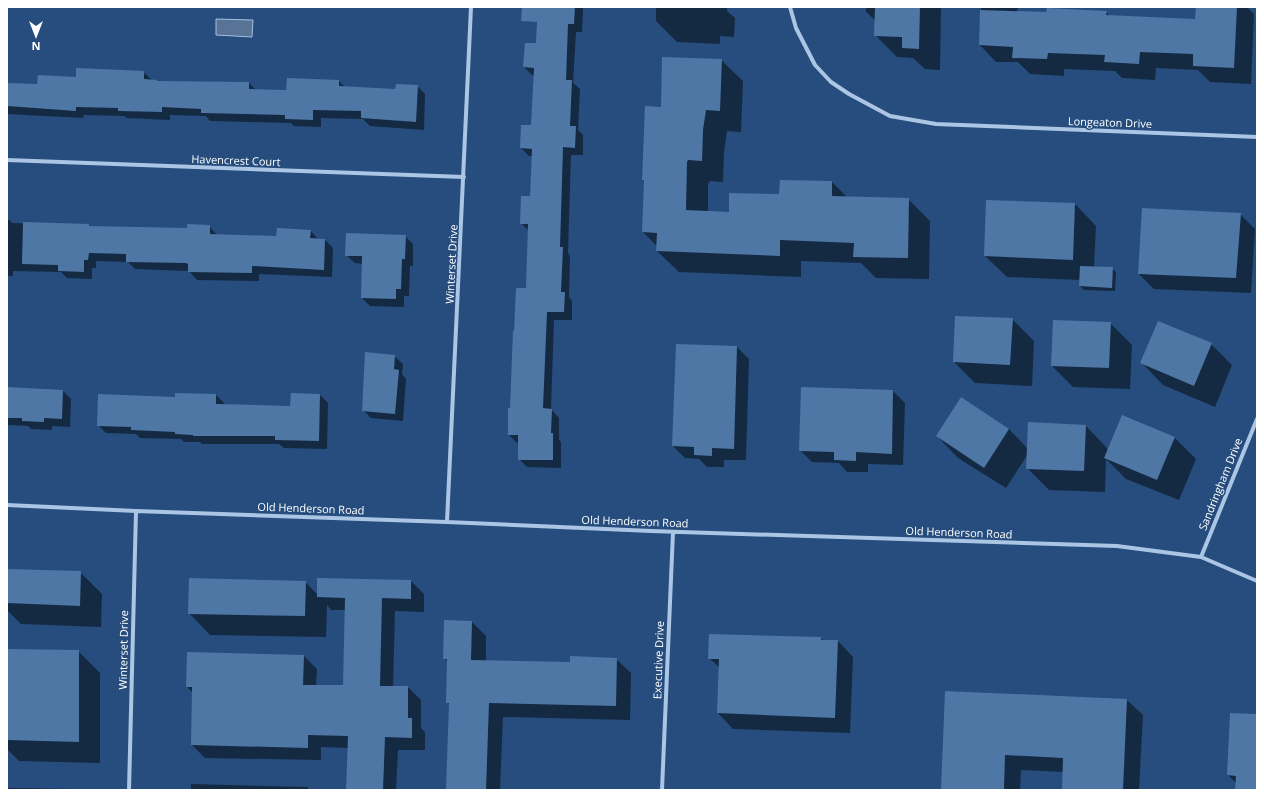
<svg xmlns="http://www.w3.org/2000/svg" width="1264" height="797" viewBox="0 0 1264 797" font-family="'Open Sans',sans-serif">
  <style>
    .water { fill: #577396; stroke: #a0c1e5 }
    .shadow { fill: #0007 }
    .building { fill: #4e77a6 }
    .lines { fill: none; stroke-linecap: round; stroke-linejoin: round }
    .minor { stroke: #abc6e5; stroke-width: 4 }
    .labels { text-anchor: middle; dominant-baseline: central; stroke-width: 3; stroke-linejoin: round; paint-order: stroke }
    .street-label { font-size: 11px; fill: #fff; stroke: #264d7d }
  </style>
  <rect width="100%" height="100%" fill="#264d7d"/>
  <path class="water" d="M 216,19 L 253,20 L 252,37 L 216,35 Z"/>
  <path class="shadow" d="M 538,7 L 582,7 L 583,8 L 582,32 L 576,32 L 573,83 L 580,89 L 578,130 L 583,135 L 583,155 L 571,155 L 568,253 L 570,256 L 569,297 L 572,301 L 572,320 L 554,320 L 551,409 L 559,418 L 559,440 L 561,442 L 561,468 L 527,467 L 519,459 L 519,443 L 517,443 L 509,435 L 527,289 L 529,231 L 521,223 L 531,197 L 533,156 L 529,156 L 521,148 L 532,126 L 534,75 L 532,75 L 524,67 L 537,44 Z
    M 656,7 L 727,7 L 727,11 L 735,18 L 734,37 L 720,36 L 720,44 L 677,42 L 656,21 Z
    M 866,7 L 941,7 L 940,70 L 925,69 L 913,58 L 897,57 L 875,35 L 876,21 L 866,12 Z
    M 981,7 L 1018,7 L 1017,12 L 1106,12 L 1110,17 L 1196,20 L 1197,7 L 1247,7 L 1254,14 L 1251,84 L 1210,82 L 1198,70 L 1156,68 L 1155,80 L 1122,78 L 1115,71 L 1064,69 L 1064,76 L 1030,74 L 1018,62 L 996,62 L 980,45 Z
    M 721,60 L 743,81 L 741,132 L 727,131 L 724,152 L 723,182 L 710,181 L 708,184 L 708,212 L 730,213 L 780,195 L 832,182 L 847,197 L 908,199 L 930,221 L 929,279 L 876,278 L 861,263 L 801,261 L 801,277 L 679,272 L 657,251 L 658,247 L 643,232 L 645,181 L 643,180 L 662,108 Z
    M 143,72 L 152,80 L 157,80 L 158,82 L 249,83 L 256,90 L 287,91 L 288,79 L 339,81 L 346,88 L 396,90 L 417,86 L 425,94 L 424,130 L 370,126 L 363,119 L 321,118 L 321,127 L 294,126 L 291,123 L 210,121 L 206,116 L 170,115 L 170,120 L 127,118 L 124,116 L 84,115 L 83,118 L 7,114 L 7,84 L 38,85 L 77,78 Z
    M 1075,204 L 1096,226 L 1094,267 L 1112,268 L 1116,272 L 1115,291 L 1084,290 L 1080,286 L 1080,280 L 1007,277 L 985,256 Z
    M 1240,214 L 1255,229 L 1251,293 L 1154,289 L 1139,274 Z
    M 7,220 L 10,220 L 12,223 L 89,225 L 91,227 L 188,229 L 209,226 L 217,235 L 277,237 L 310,230 L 318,239 L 325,240 L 333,248 L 332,277 L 259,274 L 259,281 L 197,280 L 189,271 L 135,269 L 128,262 L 96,261 L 96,268 L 92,268 L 92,279 L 67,278 L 61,272 L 13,271 L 13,276 L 7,276 Z
    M 405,236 L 413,244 L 413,266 L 410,266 L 409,296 L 404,296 L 404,307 L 370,306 L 362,298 L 363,264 L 355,263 L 346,255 Z
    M 1012,319 L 1034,341 L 1032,386 L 975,383 L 954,362 Z
    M 1110,323 L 1132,345 L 1130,389 L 1073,387 L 1052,366 Z
    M 1211,344 L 1232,365 L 1215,407 L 1163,385 L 1142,363 Z
    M 677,345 L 737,347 L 749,359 L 746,460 L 724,460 L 724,467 L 707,467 L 699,459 L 685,458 L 673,446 Z
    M 394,356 L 403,364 L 402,374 L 406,379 L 403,421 L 371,418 L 363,410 Z
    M 7,388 L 63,391 L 71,399 L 70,427 L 52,426 L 52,430 L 31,429 L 28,426 L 7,425 Z
    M 802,388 L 893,391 L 905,403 L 903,465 L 868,464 L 868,472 L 847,472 L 839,463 L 812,462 L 800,450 Z
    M 176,394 L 216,395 L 224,403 L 224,406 L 291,407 L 320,395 L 328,403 L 327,449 L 284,448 L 279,444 L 202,444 L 200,442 L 184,442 L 181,439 L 140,438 L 136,434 L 106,433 L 98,425 L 176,398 Z
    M 1086,426 L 1107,448 L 1107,452 L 1175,438 L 1196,459 L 1179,500 L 1126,479 L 1106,459 L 1105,492 L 1049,490 L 1027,468 L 1028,454 L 1006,488 L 958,458 L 937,436 L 1009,429 L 1028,449 Z
    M 7,570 L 80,572 L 102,594 L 101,627 L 21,624 L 7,610 Z
    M 411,581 L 424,594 L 424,612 L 395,611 L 393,687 L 408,687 L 421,700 L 421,728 L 425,732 L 425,750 L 398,750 L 396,790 L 347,790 L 348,748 L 321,747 L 321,760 L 205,758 L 192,745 L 193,693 L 187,687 L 304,656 L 317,669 L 316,686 L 344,686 L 346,610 L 331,610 L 327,605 L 326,637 L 210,635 L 189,613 L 305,582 L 318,595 Z
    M 472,622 L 486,636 L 486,661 L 571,663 L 616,659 L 631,673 L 630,720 L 503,717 L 500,790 L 447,790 L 450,705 L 447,702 L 448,662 L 444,658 Z
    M 821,638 L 823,641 L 838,641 L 853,657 L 850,733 L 733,729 L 718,713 L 720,668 L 709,658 Z
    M 7,650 L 78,651 L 100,673 L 100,763 L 19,761 L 7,749 Z
    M 946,692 L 1127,700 L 1143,715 L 1139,790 L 1063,790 L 1064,772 L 1021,770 L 1020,790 L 942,790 Z
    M 1257,715 L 1257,790 L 1236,790 L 1236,783 L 1228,775 Z
    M 191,784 L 307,787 L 310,790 L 191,790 Z
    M 7,788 L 77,789 L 78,790 L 7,790 Z"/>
  <path class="building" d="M 522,7 L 575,7 L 574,24 L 568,24 L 566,80 L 572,80 L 570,126 L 576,126 L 575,148 L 563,147 L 560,247 L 563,247 L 561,292 L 565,292 L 564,312 L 547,312 L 543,408 L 552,409 L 551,433 L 553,433 L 553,460 L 518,460 L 518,435 L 508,435 L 508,408 L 510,408 L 513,331 L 514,331 L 516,288 L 526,288 L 528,224 L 520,224 L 521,196 L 530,196 L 532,149 L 520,148 L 521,125 L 531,125 L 534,68 L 523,67 L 525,43 L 536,43 L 537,22 L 521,21 Z
    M 875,7 L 920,7 L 919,49 L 902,48 L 902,37 L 874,36 Z
    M 1196,7 L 1237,7 L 1234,68 L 1193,66 L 1193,54 L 1140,52 L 1139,64 L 1104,62 L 1105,55 L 1048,53 L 1047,59 L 1012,58 L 1013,47 L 979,45 L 980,10 L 1046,12 L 1047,8 L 1107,11 L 1106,15 L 1195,19 Z
    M 662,57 L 722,59 L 720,111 L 706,110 L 703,130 L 702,161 L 688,160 L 687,162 L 686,210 L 729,212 L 729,193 L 779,194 L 780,180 L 832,181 L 832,196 L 909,198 L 908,258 L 853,257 L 854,243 L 780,240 L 780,256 L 656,251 L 657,233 L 642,232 L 644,180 L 642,180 L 645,106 L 661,107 Z
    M 76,68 L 144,71 L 144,79 L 157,80 L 157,81 L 249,82 L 249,89 L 286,90 L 287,78 L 339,80 L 339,86 L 395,89 L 396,84 L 418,85 L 416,122 L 361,118 L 361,111 L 313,110 L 313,120 L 285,119 L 285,115 L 201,113 L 201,109 L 162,107 L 162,112 L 118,111 L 118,108 L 76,107 L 76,111 L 7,106 L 7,83 L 37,84 L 38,75 L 76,77 Z
    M 986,200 L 1075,203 L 1073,260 L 984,256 Z
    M 1142,208 L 1241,213 L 1236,278 L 1138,274 Z
    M 23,222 L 89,224 L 89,226 L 187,228 L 187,224 L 210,225 L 210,234 L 276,236 L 277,228 L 311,230 L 310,238 L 325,239 L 324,270 L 252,266 L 252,273 L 188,272 L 188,264 L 186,263 L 126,262 L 126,254 L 89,253 L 88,260 L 84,260 L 84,272 L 58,271 L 58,265 L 22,264 Z
    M 346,233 L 406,235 L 405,259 L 402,259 L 401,289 L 396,289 L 396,299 L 361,298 L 362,256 L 345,256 Z
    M 1080,266 L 1113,267 L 1112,288 L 1079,286 Z
    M 955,316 L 1013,318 L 1010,365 L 953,362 Z
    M 1053,320 L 1111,322 L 1109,368 L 1051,366 Z
    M 1158,321 L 1212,343 L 1194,386 L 1140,363 Z
    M 676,344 L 737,346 L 734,449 L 712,448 L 712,456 L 694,455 L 694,447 L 672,446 Z
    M 365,352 L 395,355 L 394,369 L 399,370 L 395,414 L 362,411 Z
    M 7,387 L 63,390 L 62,419 L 44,418 L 44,422 L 22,421 L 22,418 L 7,418 Z
    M 801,387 L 893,390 L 892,454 L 856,452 L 856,461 L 834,460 L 834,452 L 799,451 Z
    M 175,393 L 216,394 L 216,404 L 290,406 L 291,393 L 320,394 L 319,441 L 275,440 L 275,436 L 193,436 L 193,435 L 175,434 L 175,432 L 131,430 L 131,427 L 97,426 L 98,394 L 175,397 Z
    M 961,397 L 1009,429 L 984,468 L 936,436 Z
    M 1122,415 L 1175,437 L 1157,480 L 1104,458 Z
    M 1028,422 L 1086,425 L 1084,471 L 1026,469 Z
    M 7,569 L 81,571 L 80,606 L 7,603 Z
    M 189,578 L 306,581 L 305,616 L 188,614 Z
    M 317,578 L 411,580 L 411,599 L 382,598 L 380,686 L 408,686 L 408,718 L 412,718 L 412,738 L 385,737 L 383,790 L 346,790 L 348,736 L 308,735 L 308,748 L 191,745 L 192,687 L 186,687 L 187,652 L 304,655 L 303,685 L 343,685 L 345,598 L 317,597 Z
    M 444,620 L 472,621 L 471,660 L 570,662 L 570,656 L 617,658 L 616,706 L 489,703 L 486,790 L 446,790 L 449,703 L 446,703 L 447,659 L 443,659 Z
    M 709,634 L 821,637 L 821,640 L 838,640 L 835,718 L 717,713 L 719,659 L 708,659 Z
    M 7,649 L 79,650 L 79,742 L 7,740 Z
    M 945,691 L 1127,699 L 1123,790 L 1062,790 L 1063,758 L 1005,755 L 1004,790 L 941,790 Z
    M 1230,713 L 1257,714 L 1257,790 L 1235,790 L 1236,776 L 1227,775 Z"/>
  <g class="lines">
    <path class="minor" d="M 790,7 L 796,28 L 815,65 L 831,82 L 849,94 L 890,116 L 936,124 L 1257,137
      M 7,160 L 464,177
      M 7,505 L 136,511 L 447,522 L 651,531 L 1117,546 L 1201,557 L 1257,581
      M 447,522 L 471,7
      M 1201,557 L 1257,419
      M 129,790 L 136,511
      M 662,790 L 673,532"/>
  </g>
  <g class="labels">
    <g class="street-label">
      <text transform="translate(1110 122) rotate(2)">Longeaton Drive</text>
      <text transform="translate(236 160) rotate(2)">Havencrest Court</text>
      <text transform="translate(451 264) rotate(-87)">Winterset Drive</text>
      <text transform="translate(1220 484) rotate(-68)">Sandringham Drive</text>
      <text transform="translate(311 508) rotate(2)">Old Henderson Road</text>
      <text transform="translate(635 521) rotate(2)">Old Henderson Road</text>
      <text transform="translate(959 532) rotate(2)">Old Henderson Road</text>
      <text transform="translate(123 650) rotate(-89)">Winterset Drive</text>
      <text transform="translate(658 660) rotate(-88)">Executive Drive</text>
    </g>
  </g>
  <rect width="1264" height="797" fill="none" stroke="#ffffff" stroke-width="16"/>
  <g transform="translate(36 36) rotate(180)" stroke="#264d7d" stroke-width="3" paint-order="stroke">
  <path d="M0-3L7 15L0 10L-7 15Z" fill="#ffffff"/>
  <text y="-6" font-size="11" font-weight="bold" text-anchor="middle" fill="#ffffff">N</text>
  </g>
</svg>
